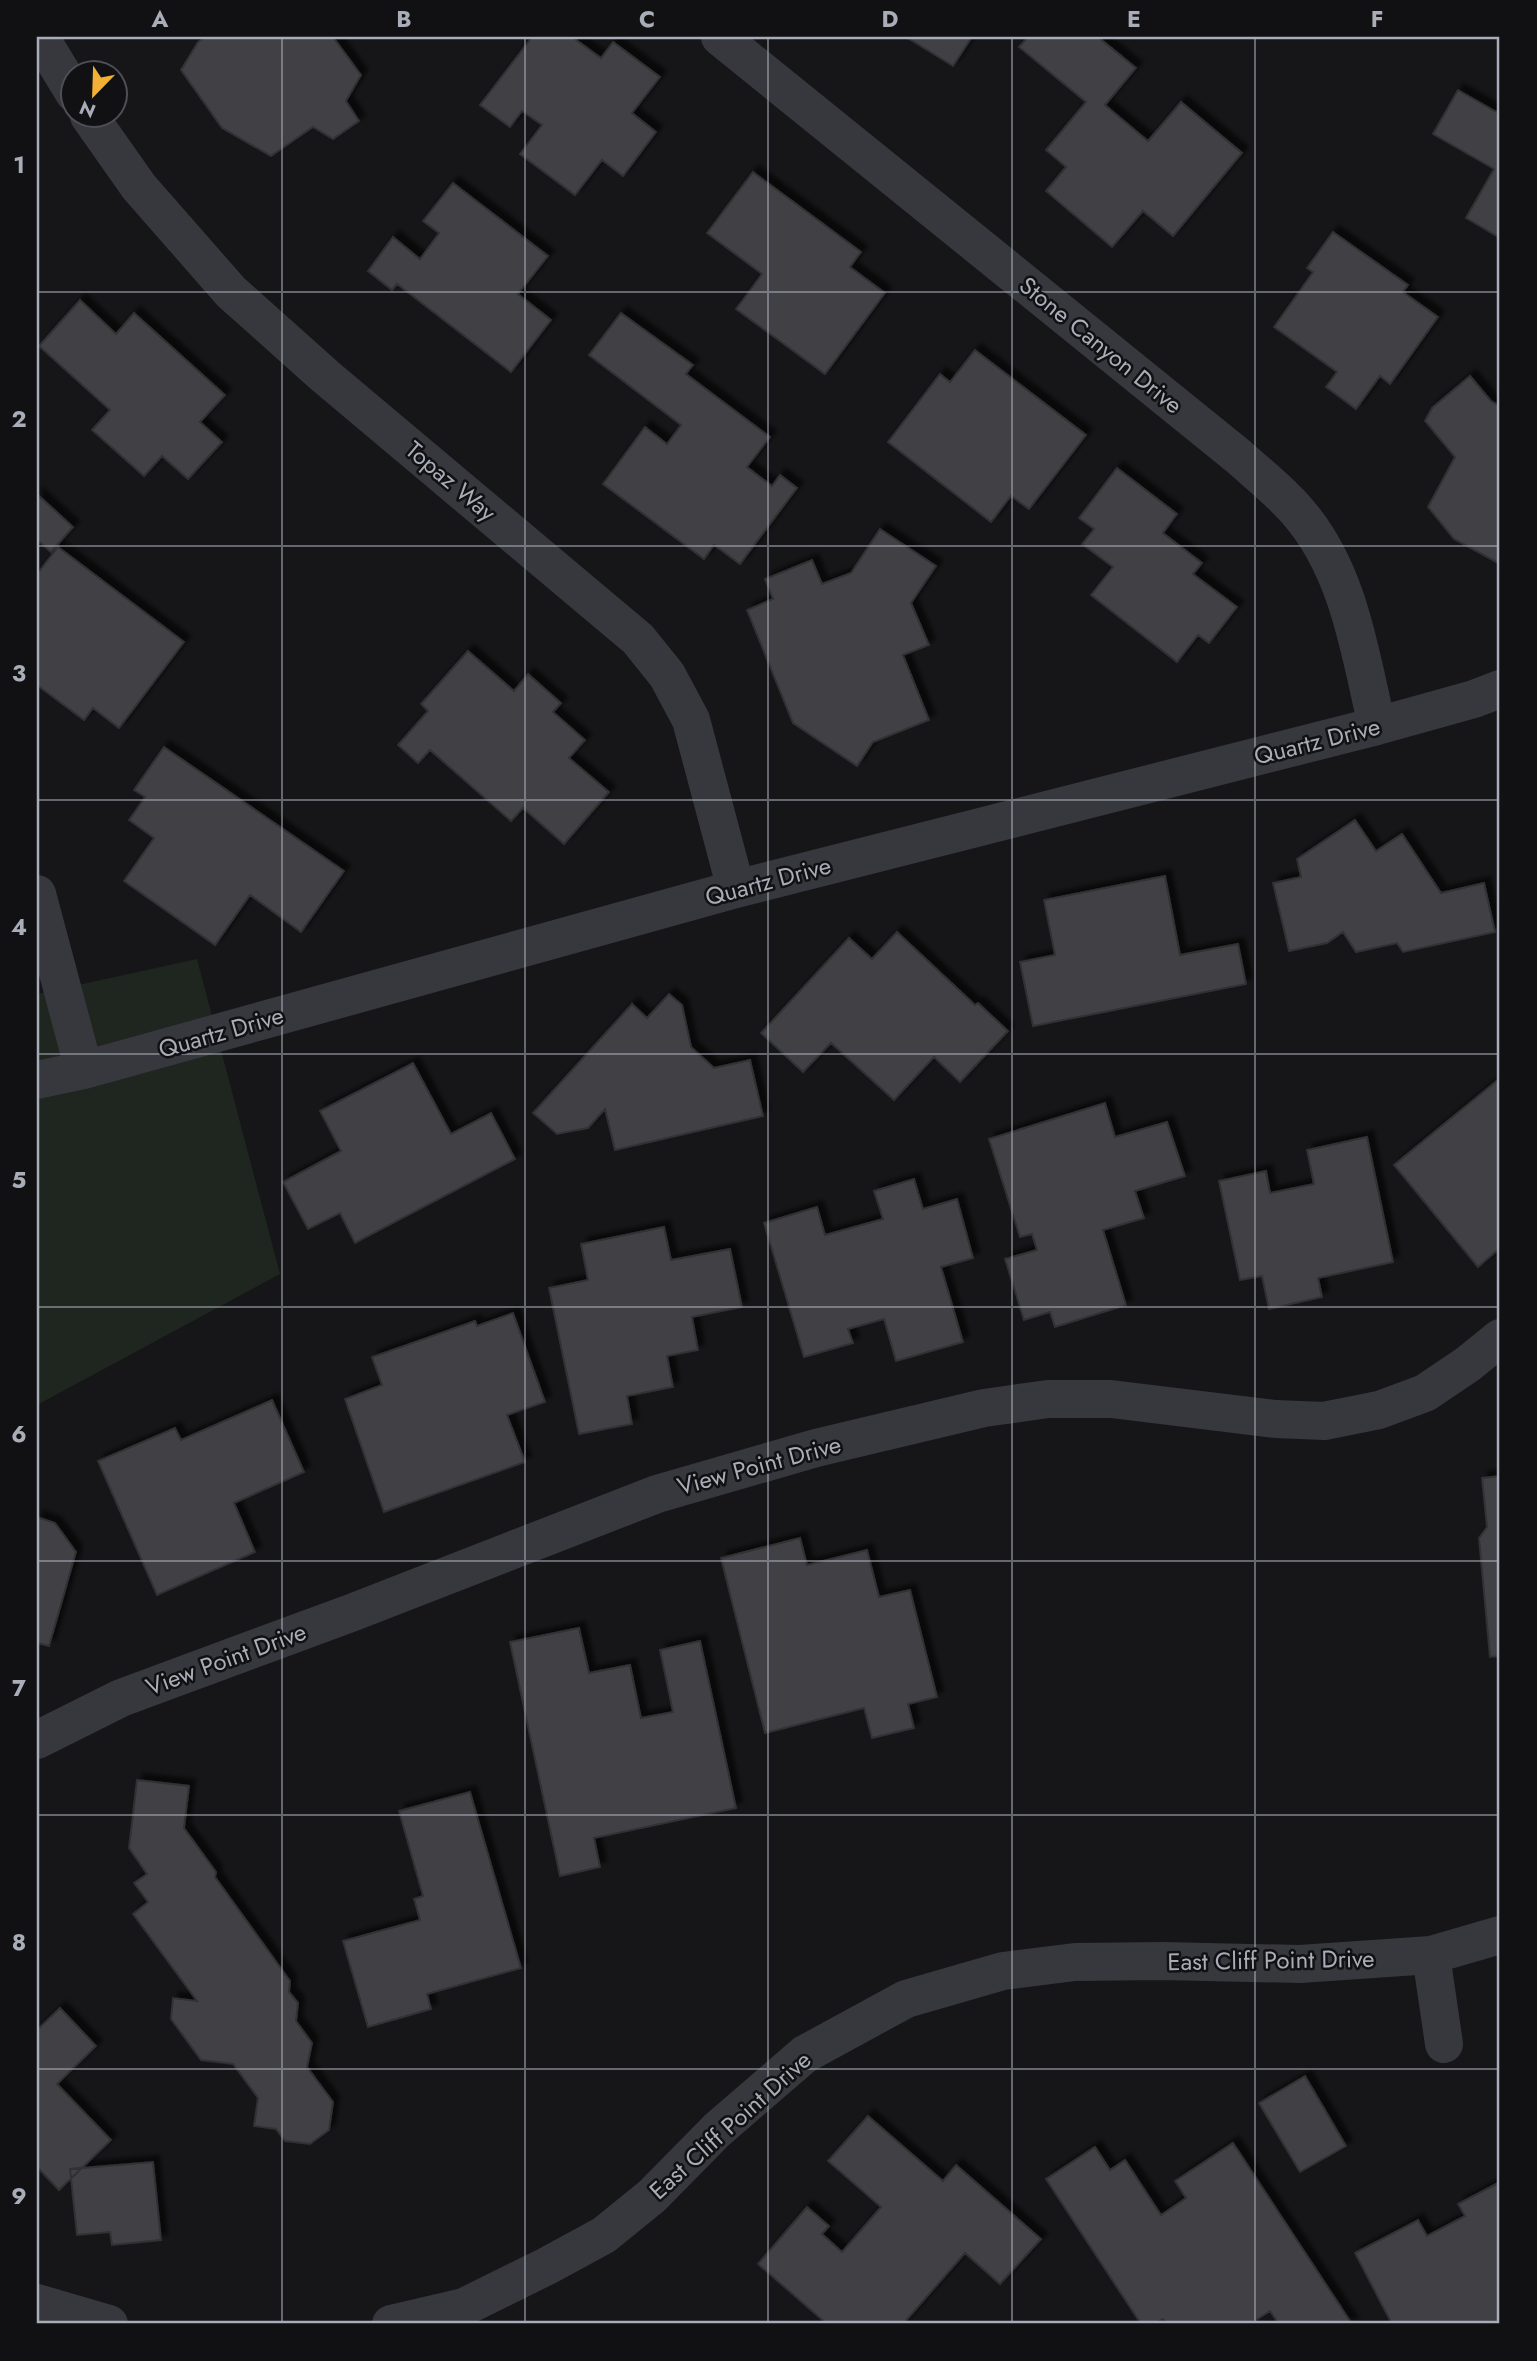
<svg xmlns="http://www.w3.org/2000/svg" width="1537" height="2361" viewBox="0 0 1537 2361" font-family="Jost,sans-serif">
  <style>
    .green { fill: #1e261f }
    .building { fill: #404145; stroke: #303034; stroke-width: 2; filter: url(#shadow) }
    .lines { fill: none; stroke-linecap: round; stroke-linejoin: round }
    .street { stroke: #37383d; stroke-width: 38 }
    .grid { fill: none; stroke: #a8adb8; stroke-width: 2; stroke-opacity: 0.55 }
    .labels { text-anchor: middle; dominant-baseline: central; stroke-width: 5; stroke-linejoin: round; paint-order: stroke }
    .street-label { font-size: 24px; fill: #a8adb8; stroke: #111113 }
    .neatline { fill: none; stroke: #a8adb8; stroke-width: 2.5 }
    .grid-label { font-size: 23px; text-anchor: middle; font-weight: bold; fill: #a8adb8 }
  </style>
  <defs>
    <filter id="shadow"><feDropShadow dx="6" dy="-6" stdDeviation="2" flood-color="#0009"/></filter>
  </defs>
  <rect width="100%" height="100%" fill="#161618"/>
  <path class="green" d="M 197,959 L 280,1274 L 37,1405 L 37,994 Z"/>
  <path class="building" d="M 205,37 L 333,37 L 361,75 L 346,101 L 359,121 L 333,139 L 313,127 L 271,156 L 222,128 L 181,70 L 198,42 Z
    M 532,37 L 576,37 L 575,39 L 601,58 L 613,42 L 660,77 L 632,113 L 656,132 L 623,176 L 602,160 L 575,195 L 520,154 L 542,125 L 522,111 L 510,127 L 480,105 Z
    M 906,37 L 972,37 L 953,66 Z
    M 1028,37 L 1098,37 L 1136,68 L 1105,105 L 1148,141 L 1181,102 L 1242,153 L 1173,236 L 1143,211 L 1112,247 L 1046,191 L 1066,167 L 1046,150 L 1086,102 L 1019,47 Z
    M 1458,90 L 1500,114 L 1500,238 L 1466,218 L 1494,169 L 1433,134 Z
    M 753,172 L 861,252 L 850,267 L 885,293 L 825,374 L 736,309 L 762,274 L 707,233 Z
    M 453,183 L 548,256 L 518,294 L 551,320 L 511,372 L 397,284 L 392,290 L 368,271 L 393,237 L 420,259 L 439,233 L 423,221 Z
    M 1333,232 L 1408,285 L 1403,292 L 1438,317 L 1390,384 L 1380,376 L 1356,409 L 1326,387 L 1337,372 L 1274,327 L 1313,272 L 1307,268 Z
    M 80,300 L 116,334 L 134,313 L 225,395 L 200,422 L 222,442 L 188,479 L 162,456 L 144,476 L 92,430 L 110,410 L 39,346 Z
    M 621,313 L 693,365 L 686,374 L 770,437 L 747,467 L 772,486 L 780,475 L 797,488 L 740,564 L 714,545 L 704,559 L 603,484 L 645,427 L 667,444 L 681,425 L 589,355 Z
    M 975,350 L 1086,435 L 1029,509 L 1011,496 L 991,522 L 888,442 L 940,374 L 950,382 Z
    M 1470,376 L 1491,401 L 1500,406 L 1500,564 L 1454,539 L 1428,507 L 1455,457 L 1425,421 L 1432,408 Z
    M 1117,468 L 1177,514 L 1163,533 L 1202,563 L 1193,574 L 1237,607 L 1209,643 L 1198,635 L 1177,662 L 1091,595 L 1113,567 L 1082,544 L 1094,529 L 1079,518 Z
    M 37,494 L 73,527 L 51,552 L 37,540 Z
    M 880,529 L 936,566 L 911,603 L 929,645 L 903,655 L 929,720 L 873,742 L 857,766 L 793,723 L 747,610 L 773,599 L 765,579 L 812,560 L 822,584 L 851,573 Z
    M 58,547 L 184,642 L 119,728 L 93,708 L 84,720 L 37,685 L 37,574 Z
    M 468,651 L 514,691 L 528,674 L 561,703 L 553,712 L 585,740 L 569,758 L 609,792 L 564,844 L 523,808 L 511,821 L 430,750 L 418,763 L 398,745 L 428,711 L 421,704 Z
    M 164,747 L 344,871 L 301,932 L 250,895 L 215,945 L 124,881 L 154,838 L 129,820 L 145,797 L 134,790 Z
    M 1355,820 L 1376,851 L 1402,834 L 1441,893 L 1484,883 L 1495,932 L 1403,952 L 1397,943 L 1356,952 L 1343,932 L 1327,943 L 1289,951 L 1273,883 L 1301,877 L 1297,859 Z
    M 1165,876 L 1180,955 L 1238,944 L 1246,984 L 1033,1026 L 1020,962 L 1055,955 L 1044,900 Z
    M 897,932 L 975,1005 L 978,1003 L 1008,1031 L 960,1082 L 934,1057 L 894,1100 L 831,1043 L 803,1072 L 761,1033 L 849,938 L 872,959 Z
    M 669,994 L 682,1005 L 691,1047 L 714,1068 L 750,1060 L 763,1116 L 615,1150 L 605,1109 L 588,1128 L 557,1134 L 533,1113 L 632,1004 L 647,1018 Z
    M 413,1063 L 451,1134 L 491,1113 L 515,1159 L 355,1243 L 340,1213 L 308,1229 L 283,1182 L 341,1151 L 320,1111 Z
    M 1500,1078 L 1500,1248 L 1478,1267 L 1394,1165 Z
    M 1105,1103 L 1115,1137 L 1167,1122 L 1185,1176 L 1135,1191 L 1144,1218 L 1103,1230 L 1126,1305 L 1055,1327 L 1050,1312 L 1024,1320 L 1005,1259 L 1037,1250 L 1032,1234 L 1020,1237 L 989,1139 Z
    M 1367,1137 L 1393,1262 L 1318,1278 L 1322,1297 L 1269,1309 L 1262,1276 L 1240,1280 L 1219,1181 L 1266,1171 L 1270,1193 L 1314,1184 L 1307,1150 Z
    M 914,1179 L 923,1209 L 957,1199 L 973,1258 L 941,1267 L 963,1342 L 896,1361 L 884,1319 L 848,1329 L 853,1343 L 804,1357 L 764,1223 L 817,1207 L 825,1235 L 883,1219 L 874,1191 Z
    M 664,1227 L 671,1260 L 730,1249 L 742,1307 L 692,1317 L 698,1350 L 667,1356 L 673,1387 L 627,1396 L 632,1424 L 579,1434 L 549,1288 L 588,1280 L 581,1244 Z
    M 513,1313 L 545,1402 L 507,1415 L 525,1462 L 384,1512 L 345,1399 L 382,1385 L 372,1357 L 475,1321 L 477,1326 Z
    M 272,1400 L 304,1472 L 234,1503 L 255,1552 L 157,1595 L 98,1461 L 175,1428 L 181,1440 Z
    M 1500,1476 L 1500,1656 L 1490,1657 L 1479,1538 L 1487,1527 L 1482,1478 Z
    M 37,1517 L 55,1523 L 76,1552 L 49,1646 L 37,1643 Z
    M 800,1538 L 807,1565 L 867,1550 L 879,1597 L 910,1590 L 937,1697 L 908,1704 L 914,1728 L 872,1738 L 864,1708 L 765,1733 L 721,1558 Z
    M 579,1628 L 589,1673 L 630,1665 L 641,1718 L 673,1712 L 660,1650 L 700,1641 L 736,1808 L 594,1838 L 600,1867 L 560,1876 L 510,1642 Z
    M 137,1780 L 189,1786 L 184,1828 L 216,1872 L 215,1877 L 290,1981 L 289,1992 L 298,2003 L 296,2021 L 312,2043 L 307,2067 L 333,2102 L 329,2130 L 310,2144 L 285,2141 L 276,2129 L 254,2126 L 258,2098 L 233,2064 L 201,2060 L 171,2019 L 173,1998 L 197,2001 L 133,1914 L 148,1902 L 134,1883 L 147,1874 L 129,1848 Z
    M 470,1792 L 521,1968 L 427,1994 L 431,2009 L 368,2027 L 343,1941 L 420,1920 L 414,1899 L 423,1896 L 399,1811 Z
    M 60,2008 L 96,2046 L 57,2084 L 111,2140 L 59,2190 L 37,2167 L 37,2030 Z
    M 1305,2076 L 1346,2146 L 1300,2172 L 1259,2103 Z
    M 868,2116 L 943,2181 L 956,2165 L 1041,2239 L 1000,2284 L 965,2253 L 903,2324 L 827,2324 L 758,2264 L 807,2207 L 829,2226 L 822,2234 L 842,2252 L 881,2207 L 828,2161 Z
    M 1233,2143 L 1352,2324 L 1279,2324 L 1270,2311 L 1250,2324 L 1166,2324 L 1163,2319 L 1155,2324 L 1141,2324 L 1046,2179 L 1095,2147 L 1110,2170 L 1125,2160 L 1161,2215 L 1186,2198 L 1175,2181 Z
    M 153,2162 L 161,2240 L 112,2245 L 110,2232 L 77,2235 L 70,2169 Z
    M 1500,2182 L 1500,2319 L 1491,2324 L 1392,2324 L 1355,2253 L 1418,2220 L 1427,2236 L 1465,2216 L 1458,2204 Z"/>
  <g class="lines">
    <path class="street" d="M 40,37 L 74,93
      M 720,37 L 1238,456 C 1258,474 1280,491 1297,511 C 1349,570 1360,653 1377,726
      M 89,116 L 139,187 L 231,292 L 325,376 L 638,639 L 667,675 L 691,720 L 736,889
      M 37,894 L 84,1070
      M 37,1080 L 84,1070 L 736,889 L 1377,726 L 1474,699 L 1500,689
      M 37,1740 L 121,1698 L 351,1613 L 657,1494 L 816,1448 L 984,1408 L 1048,1399 L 1111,1399 L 1276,1419 L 1324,1421 L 1379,1410 L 1425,1393 L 1468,1364 L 1500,1338
      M 1431,1955 L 1444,2044
      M 37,2303 L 109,2324
      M 391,2324 L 464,2307 L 547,2266 L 604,2235 L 652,2196 L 717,2130 L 805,2054 L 906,1999 L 1003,1971 L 1075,1962 L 1162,1961 L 1300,1964 L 1431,1955 L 1500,1935"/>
  </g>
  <path class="grid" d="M 282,37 L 282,2324M 525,37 L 525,2324M 768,37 L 768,2324M 1012,37 L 1012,2324M 1255,37 L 1255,2324M 37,292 L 1500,292M 37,546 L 1500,546M 37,800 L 1500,800M 37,1054 L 1500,1054M 37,1307 L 1500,1307M 37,1561 L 1500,1561M 37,1815 L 1500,1815M 37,2069 L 1500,2069"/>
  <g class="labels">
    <g class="street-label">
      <text transform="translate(1101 345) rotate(39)">Stone Canyon Drive</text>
      <text transform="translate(451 481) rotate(40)">Topaz Way</text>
      <text transform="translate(1317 741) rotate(-14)">Quartz Drive</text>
      <text transform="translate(768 881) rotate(-15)">Quartz Drive</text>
      <text transform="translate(221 1032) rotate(-16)">Quartz Drive</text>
      <text transform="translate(759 1465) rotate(-15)">View Point Drive</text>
      <text transform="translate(226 1659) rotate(-20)">View Point Drive</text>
      <text transform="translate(1271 1960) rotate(-1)">East Cliff Point Drive</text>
      <text transform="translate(730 2125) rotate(-42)">East Cliff Point Drive</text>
    </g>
  </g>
  <rect width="1537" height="2361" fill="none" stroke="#111113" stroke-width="77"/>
  <g transform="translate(94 94) rotate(203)"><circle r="33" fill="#111113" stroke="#4d4f55" stroke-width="2"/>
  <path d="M0-5L12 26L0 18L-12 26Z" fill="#f2b134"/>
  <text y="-10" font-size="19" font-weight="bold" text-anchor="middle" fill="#a8adb8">N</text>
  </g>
  <rect x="38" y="38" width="1460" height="2284" class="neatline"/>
  <g class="grid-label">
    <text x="160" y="27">A</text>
    <text x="404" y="27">B</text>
    <text x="647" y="27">C</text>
    <text x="890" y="27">D</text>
    <text x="1134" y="27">E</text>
    <text x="1377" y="27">F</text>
    <text x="19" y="173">1</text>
    <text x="19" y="427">2</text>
    <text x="19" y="681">3</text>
    <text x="19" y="935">4</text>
    <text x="19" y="1188">5</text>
    <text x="19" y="1442">6</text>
    <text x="19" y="1696">7</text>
    <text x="19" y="1950">8</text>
    <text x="19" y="2204">9</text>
  </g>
</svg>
